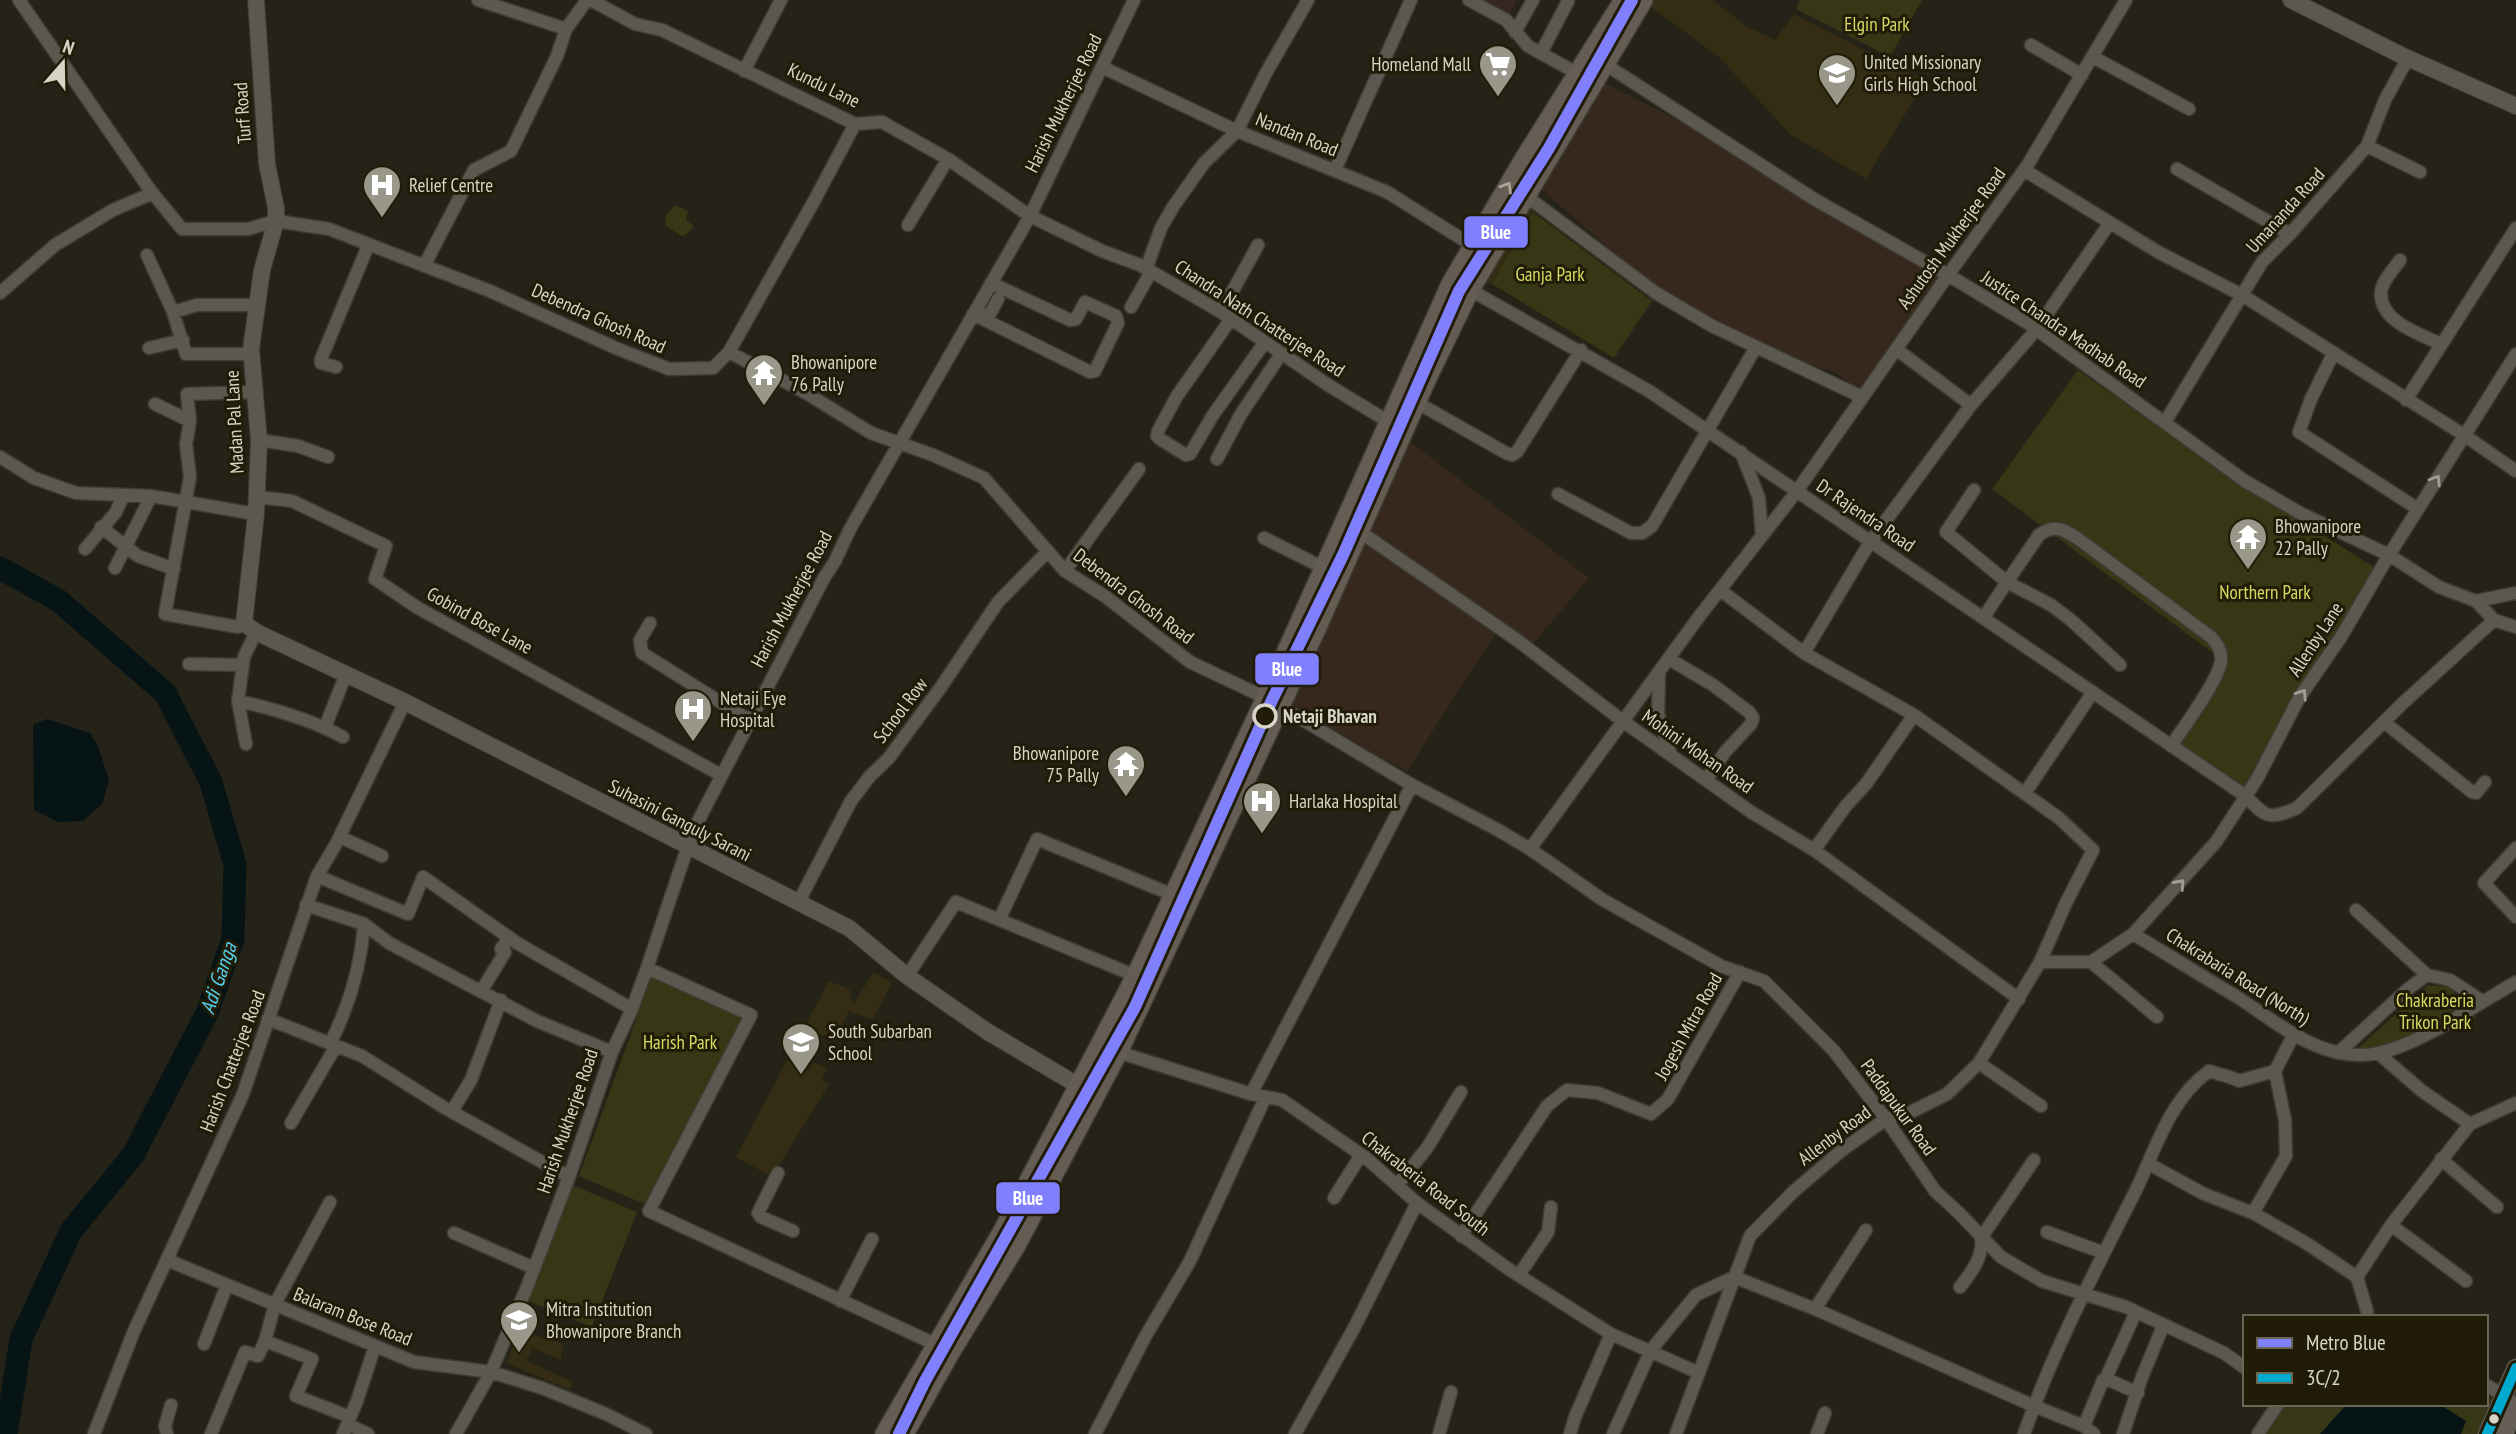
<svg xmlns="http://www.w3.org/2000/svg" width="2516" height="1434" viewBox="0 0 2516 1434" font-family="'PT Sans Narrow',sans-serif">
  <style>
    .built { fill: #342d14 }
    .industrial { fill: #37281e }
    .medical { fill: #382721 }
    .green { fill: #363714 }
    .water { fill: #071416 }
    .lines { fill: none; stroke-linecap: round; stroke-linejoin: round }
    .river { stroke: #071416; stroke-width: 23 }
    .minor-casing { stroke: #3e3c33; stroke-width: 15 }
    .tertiary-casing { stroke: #3e3c33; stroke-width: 18 }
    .secondary-casing { stroke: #3e3c33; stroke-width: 20 }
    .primary-casing { stroke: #3e3c33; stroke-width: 22 }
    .minor { stroke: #5b584f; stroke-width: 12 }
    .tertiary { stroke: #5b584f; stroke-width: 16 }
    .secondary { stroke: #665f57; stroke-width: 18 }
    .primary { stroke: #655d53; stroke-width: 19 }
    .bus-1-casing { stroke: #211c07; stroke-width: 16 }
    .bus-1 { stroke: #00a9ce; stroke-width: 10 }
    .metro-1-casing { stroke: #211c07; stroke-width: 18 }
    .metro-1 { stroke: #8080ff; stroke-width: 12 }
    .oneway { stroke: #aaa599 }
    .oneway2 { stroke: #a09d92 }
    .stop-dot { fill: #211c07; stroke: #d8d5c8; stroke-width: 3.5 }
    .bus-dot { fill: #d8d5c8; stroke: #211c07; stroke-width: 2.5 }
    .labels { text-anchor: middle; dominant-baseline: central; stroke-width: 6; stroke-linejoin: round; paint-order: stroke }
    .park-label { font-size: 19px; fill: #d8db61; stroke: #211c07 }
    .poi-label { font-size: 19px; fill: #d8d5c8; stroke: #211c07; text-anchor: start }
    .street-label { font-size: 19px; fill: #d8d5c8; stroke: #211c07 }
    .stop-label { font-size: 19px; font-weight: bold; fill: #d8d5c8; stroke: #211c07; text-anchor: start }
    .water-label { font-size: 21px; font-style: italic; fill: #53d1ec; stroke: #211c07 }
    .line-badge { stroke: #211c07; stroke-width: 2.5 }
    .badge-label { font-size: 19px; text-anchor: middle; font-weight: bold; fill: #fff }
  </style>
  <rect width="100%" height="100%" fill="#252217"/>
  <path class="built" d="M 1641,0 L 1713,0 L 1746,26 L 1775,40 L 1794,14 L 1925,81 L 1866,179 L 1790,134 L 1719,57 Z
    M 1522,189 L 1533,212 L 1492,284 L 1461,286 Z
    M 874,972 L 892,983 L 872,1020 L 849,1011 L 835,1038 L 817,1034 L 798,1054 L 808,1071 L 814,1062 L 827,1068 L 822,1080 L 829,1084 L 772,1177 L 736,1157 L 829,981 L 849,989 L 853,1004 Z
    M 520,1328 L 550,1341 L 551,1339 L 563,1344 L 561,1360 L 532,1348 L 527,1361 L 573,1382 L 570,1390 L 506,1363 Z"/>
  <path class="industrial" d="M 1595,78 L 1694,128 L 1938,276 L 1860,390 L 1834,372 L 1787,357 L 1702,316 L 1658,289 L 1599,240 L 1531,180 Z
    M 1400,434 L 1589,578 L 1531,646 L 1500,626 L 1407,771 L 1385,760 L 1285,700 Z"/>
  <path class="medical" d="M 1476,0 L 1517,0 L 1507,18 Z"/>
  <path class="green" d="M 1800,0 L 1922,0 L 1890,57 L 1796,9 Z
    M 675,205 L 688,211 L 686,220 L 694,226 L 686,235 L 681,236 L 665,225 L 666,215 Z
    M 1533,212 L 1652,301 L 1614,358 L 1492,284 Z
    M 2078,370 L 2214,466 L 2377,569 L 2246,791 L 2175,745 L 2225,662 L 1992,489 Z
    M 652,976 L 747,1018 L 649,1206 L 579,1176 Z
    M 2428,985 L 2449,987 L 2476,1017 L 2417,1048 L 2383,1053 L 2354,1052 Z
    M 572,1185 L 637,1212 L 592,1327 L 528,1301 Z
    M 2486,1396 L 2511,1412 L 2501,1434 L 2262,1434 L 2283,1404 L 2486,1404 Z"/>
  <path class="water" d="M 47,719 L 90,733 L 98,746 L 109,781 L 102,804 L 83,821 L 58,822 L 34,810 L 33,725 Z
    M 2347,1404 L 2439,1404 L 2466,1421 L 2461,1434 L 2320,1434 Z"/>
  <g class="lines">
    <path class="river" d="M 0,568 L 58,600 L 165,693 L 211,782 L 235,865 L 233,939 L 207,1013 L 133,1155 L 71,1231 L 21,1339 L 6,1434"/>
    <defs>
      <path id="minor" d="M 19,0 L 150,190 L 182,229 L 248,229 L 276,221 L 329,229 L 490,291 L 618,349 L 669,369 L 713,368 L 729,352 L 806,393 L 871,433 L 933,455 L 984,478 L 1065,571 L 1106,597 L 1190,662 L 1266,698 L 1412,785 L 1498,830 L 1530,849 L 1603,900 L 1721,966 L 1764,981 L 1834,1051 L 1886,1119 L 1935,1191 L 1959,1213 L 2001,1257 L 2042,1281 L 2126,1307 L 2224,1353 L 2245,1368
        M 478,0 L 566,29
        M 591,0 L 635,24 L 662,30 L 855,124 L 882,122 L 948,159 L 1030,216 L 1102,251 L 1140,265 L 1221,312 L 1328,385 L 1389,422
        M 1469,0 L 1506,20 L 1528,46 L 1582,76
        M 1515,32 L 1533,0
        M 2031,45 L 2082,75
        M 1541,53 L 1568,1
        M 2093,57 L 2189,109
        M 1600,61 L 1814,199 L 1948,275 L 2026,322 L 2245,481 L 2300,513 L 2389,555 L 2439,587 L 2476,601 L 2494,620 L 2516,627
        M 1102,67 L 1237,131 L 1387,192 L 1473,246
        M 744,71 L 781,0
        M 2367,146 L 2420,172
        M 2177,169 L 2290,234
        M 1335,170 L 1411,0
        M 2024,170 L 2158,252 L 2242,295 L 2464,435 L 2516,471
        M 1526,196 L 1656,293 L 1712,326 L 1862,397
        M 908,225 L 948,159
        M 147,255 L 173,312 L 186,354 L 252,354
        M 2400,260 C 2394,269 2381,282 2381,293 C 2380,322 2420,334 2441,344
        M 424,266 L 474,170 L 511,151 L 557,56 L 566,29 L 587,0
        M 1146,269 L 1161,228 L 1173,207 L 1204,163 L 1237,131 L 1266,73 L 1308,0
        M 1465,287 L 1649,391 L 2247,797 C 2266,819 2271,819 2297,808 L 2403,703 L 2494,620
        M 0,293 L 55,245 L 113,210 L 153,193
        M 1131,307 L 1151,272
        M 173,312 L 197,305 L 257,305
        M 1221,312 L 1258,245
        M 979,313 L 989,316 L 998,299
        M 973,314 L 1090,372 L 1095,371 L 1118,323 L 1116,316 L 1085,302 L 1076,319 L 1070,320 L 991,283
        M 1231,319 L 1177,396 L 1158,431 L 1157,436 L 1160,439 L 1186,455 L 1190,454 L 1213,415 L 1265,342
        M 149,348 L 183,340
        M 1896,349 L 1971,405
        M 729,352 L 814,201 L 855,124
        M 2333,354 L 2311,399 L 2299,432 L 2418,509
        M 336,367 L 321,363 L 321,359 L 368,246
        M 2406,400 L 2516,228
        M 1416,402 L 1506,453 L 1512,455 L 1517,452 L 1581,350
        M 155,404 L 190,421 L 187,394 L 255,392
        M 190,421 L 186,444 L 190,477 L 165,614 L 238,627 L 244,623
        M 2165,422 L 2262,262 L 2290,234 L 2367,146 L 2385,100 L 2408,58
        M 259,440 L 298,446 L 328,457
        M 1741,452 L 1759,498 L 1762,536
        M 0,457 L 34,478 L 76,493 L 151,496 L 256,514
        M 1217,459 L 1241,414 L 1281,354
        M 1974,490 L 1946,532 L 2007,582 L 1984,617
        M 1558,494 L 1631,533 L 1642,533 L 1652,526 L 1756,347
        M 257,497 L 292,501 L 386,546 L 375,579 L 418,608 L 721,775
        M 101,527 L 138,556 L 174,569
        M 1359,531 L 1517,640 L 1624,722 L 1751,812 L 1814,850 L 2019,999
        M 1264,538 L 1324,568
        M 85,549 L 116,512 L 123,496
        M 115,568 L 151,496
        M 1065,571 L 1139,469
        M 1720,590 L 1804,653 L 1914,715 L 2059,818 L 2093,850 L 2065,905 L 2040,962
        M 2476,601 L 2516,593
        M 650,623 L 640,640 L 642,653 L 749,720
        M 1804,653 L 1870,542 L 1971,405 L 2036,330 L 2109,224
        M 1669,659 L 1713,685 L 1749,712 L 1753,718 L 1751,724 L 1725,752 L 1706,780
        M 189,664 L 243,665
        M 2120,665 L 2071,620 L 2051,605 L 2007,582 L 2039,535 C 2054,524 2063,529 2077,538 L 2211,637 C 2218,644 2222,651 2221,661 C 2219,680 2183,728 2171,746
        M 1659,674 L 1658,714 L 1671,755
        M 238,701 C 275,709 310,719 343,737
        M 2384,722 L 2472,792 L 2476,793 L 2485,782
        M 325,727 L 346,674
        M 246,744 L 238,701 L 244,657 L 256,632
        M 2025,793 L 2093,692
        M 340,837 L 382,856
        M 2516,848 L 2484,883 L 2516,917
        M 1530,849 L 1698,618 L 1797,491 L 1948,275 L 2027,166 L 2126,0
        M 1814,850 L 1845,807 L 1866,784 L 1914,715
        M 317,876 L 408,914 L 423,877 L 517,943 L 632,1009
        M 798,903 L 851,801 L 870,776 L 888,759 L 941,687 L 998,602 L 1048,551
        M 306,905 L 364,924 L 389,943 L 537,1021 L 612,1052
        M 2356,910 L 2427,975
        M 1000,918 L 1037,839 L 1173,895
        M 2133,934 C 2167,954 2200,975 2234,995 C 2277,1022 2323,1065 2378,1053 C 2422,1044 2477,1004 2516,982
        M 2091,962 L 2157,1017
        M 647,968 L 751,1015 L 649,1211 L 937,1345
        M 907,976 L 956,902 L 1136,976
        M 482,990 L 505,952 L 501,949 L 509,937
        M 268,1019 L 362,1056 L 445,1108 L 569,1177
        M 330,1044 C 349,1006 361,966 364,924
        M 1118,1052 L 1251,1094 L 1282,1100 L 1366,1158 L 1417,1203 L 1510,1270 L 1611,1334 L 1699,1373
        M 2338,1053 L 2409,988 L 2427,975 L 2450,980 L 2482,1001
        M 2378,1053 L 2422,1091 L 2470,1124
        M 1979,1063 L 2041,1106
        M 1251,1094 L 1412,785
        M 452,1111 L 471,1080 L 501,1000
        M 291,1123 L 336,1046
        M 2441,1159 L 2497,1207
        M 2149,1164 L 2204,1194 L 2253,1213 L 2306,1243 L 2357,1277
        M 778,1173 L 758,1213 L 761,1217 L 793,1231
        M 1397,1185 L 1427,1148 L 1461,1092
        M 1334,1198 L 1361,1155
        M 2253,1213 L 2286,1156 L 2285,1120 L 2275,1071 L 2293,1036
        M 2391,1225 L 2466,1281
        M 2047,1232 L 2104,1253
        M 454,1233 L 534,1268
        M 1461,1236 L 1547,1106 L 1567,1090 L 1598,1093 L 1651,1114 L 1668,1099 L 1740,972
        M 167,1260 L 414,1362 L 491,1372 L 542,1388 L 606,1414 L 646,1434
        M 1519,1275 L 1548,1232 L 1551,1207
        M 1960,1287 C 1971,1273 1984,1256 1981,1238 L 2034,1160
        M 840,1301 L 872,1239
        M 1815,1309 L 1866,1230
        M 2367,1311 L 2357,1277 L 2391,1225 L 2470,1124 L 2516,1103
        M 265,1341 L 312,1359 L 296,1396 L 350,1417
        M 204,1344 L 227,1285
        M 2105,1380 L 2136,1312
        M 2486,1385 L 2510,1399
        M 347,1424 L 368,1434
        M 2084,1426 L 2103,1380 L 2111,1381 L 2138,1393
        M 94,1434 L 134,1331 L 243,1094 L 317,876 L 336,844 L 405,702
        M 167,1434 L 165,1426 L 171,1405
        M 211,1434 L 245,1352 L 258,1356 L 265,1341 L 275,1304 L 330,1202
        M 343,1434 L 357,1401 L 375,1346
        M 456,1434 L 491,1372 L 527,1287 L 569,1177 L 612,1052 L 632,1009 L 647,968 L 693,831 L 824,578 L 835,561 L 850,529 L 1030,216 L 1134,0
        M 1095,1434 L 1145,1337 L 1190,1261 L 1265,1098
        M 1295,1434 L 1354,1328 L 1417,1203
        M 1439,1434 L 1451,1392
        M 1570,1434 L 1575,1417 L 1611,1334
        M 1613,1434 L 1651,1350 L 1696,1295 L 1734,1277 L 1815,1309 L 2034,1406 L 2084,1426 L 2094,1434
        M 1676,1434 L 1750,1236 L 1793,1192 L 1842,1150 L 1886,1119 L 1911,1112 L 1947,1094 L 1979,1063 L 2040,962 L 2091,962 L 2133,934 L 2216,842 L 2257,779 L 2299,698 L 2341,637 L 2389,555 L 2516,354
        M 1817,1434 L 1825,1413
        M 2024,1434 C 2053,1350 2095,1271 2135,1192 C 2156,1149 2169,1100 2209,1071 C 2219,1075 2228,1075 2239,1081 L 2275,1071
        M 2123,1434 L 2142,1377 L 2163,1326
        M 2258,1434 L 2278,1404"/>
      <path id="tertiary" d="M 256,0 L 267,164 L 276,208 L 276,221 L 262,270 L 251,349 L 259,440 L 256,514 L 244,623 L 256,632 L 405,702 L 849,928 L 907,976 L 988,1032 L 1079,1086
        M 2291,0 L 2403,56 L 2516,106"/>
      <path id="secondary" d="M 2487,1434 L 2516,1368
        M 2504,1434 L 2516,1407"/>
      <path id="primary" d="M 885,1434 L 1003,1231 L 1136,976 L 1266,698 L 1451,284 L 1523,161 L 1624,0
        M 904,1434 L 949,1354 L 1015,1247 L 1118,1052 L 1317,627 L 1426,380 L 1470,289 L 1643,0"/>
    </defs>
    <use href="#minor" class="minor-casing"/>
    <use href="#tertiary" class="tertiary-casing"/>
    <use href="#secondary" class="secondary-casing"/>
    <use href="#primary" class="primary-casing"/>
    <use href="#minor" class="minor"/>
    <use href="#tertiary" class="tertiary"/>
    <use href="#secondary" class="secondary"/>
    <use href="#primary" class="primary"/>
    <defs>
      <path id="bus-1" d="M 2487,1434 L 2516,1368"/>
    </defs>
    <use href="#bus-1" class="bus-1-casing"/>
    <use href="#bus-1" class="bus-1"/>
    <defs>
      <path id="metro-1" d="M 899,1434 L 925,1381 L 1135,1007 L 1272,700 L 1343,555 L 1459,291 L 1549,148 L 1632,0"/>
    </defs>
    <use href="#metro-1" class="metro-1-casing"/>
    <use href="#metro-1" class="metro-1"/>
  </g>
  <defs><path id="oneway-chevron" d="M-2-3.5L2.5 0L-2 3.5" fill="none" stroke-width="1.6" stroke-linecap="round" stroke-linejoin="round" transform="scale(1.75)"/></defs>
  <use class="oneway" href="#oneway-chevron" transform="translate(1507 187) rotate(-59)"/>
  <g class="oneway2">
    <use href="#oneway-chevron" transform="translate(2436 480) rotate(-58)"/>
    <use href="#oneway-chevron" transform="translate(2302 694) rotate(-57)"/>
    <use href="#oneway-chevron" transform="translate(2180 884) rotate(-48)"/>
  </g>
  <defs>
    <symbol id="supermarket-pin" viewBox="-11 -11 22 30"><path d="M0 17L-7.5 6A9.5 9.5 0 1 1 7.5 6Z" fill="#99968a" stroke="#211c07"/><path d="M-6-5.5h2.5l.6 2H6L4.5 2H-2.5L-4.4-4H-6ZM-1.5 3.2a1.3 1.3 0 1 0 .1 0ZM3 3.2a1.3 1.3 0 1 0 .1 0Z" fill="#fff"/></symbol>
    <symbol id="school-pin" viewBox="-11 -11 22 30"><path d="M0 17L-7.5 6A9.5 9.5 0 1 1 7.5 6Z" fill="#99968a" stroke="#211c07"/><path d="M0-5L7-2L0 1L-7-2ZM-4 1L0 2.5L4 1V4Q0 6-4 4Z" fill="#fff"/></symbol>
    <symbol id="hospital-pin" viewBox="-11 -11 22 30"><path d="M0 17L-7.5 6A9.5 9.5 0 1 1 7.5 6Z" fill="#99968a" stroke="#211c07"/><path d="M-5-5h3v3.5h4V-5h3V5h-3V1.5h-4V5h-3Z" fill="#fff"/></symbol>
    <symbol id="temple-pin" viewBox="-11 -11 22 30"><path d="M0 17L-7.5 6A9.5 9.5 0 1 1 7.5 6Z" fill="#99968a" stroke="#211c07"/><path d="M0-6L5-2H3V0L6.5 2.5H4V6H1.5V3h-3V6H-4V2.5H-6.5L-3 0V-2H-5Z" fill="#fff"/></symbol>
  </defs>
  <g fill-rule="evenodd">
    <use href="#supermarket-pin" x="1476" y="42" width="44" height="60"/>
    <use href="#school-pin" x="1815" y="51" width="44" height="60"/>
    <use href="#hospital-pin" x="360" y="163" width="44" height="60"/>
    <use href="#temple-pin" x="742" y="351" width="44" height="60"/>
    <use href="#temple-pin" x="2226" y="515" width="44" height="60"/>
    <use href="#hospital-pin" x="671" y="687" width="44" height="60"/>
    <use href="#temple-pin" x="1104" y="742" width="44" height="60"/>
    <use href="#hospital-pin" x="1240" y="779" width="44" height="60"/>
    <use href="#school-pin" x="779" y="1020" width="44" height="60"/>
    <use href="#school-pin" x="497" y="1298" width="44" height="60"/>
  </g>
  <circle class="stop-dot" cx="1265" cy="716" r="11"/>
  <circle class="bus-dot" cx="2494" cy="1419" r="6"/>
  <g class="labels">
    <g class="park-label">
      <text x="1877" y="24">Elgin Park</text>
      <text x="1550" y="274">Ganja Park</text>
      <text x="2265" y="592">Northern Park</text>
      <text x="2435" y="1000">Chakraberia<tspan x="2435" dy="22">Trikon Park</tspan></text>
      <text x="680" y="1042">Harish Park</text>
    </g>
    <g class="poi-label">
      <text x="1864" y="62">United Missionary<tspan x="1864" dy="22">Girls High School</tspan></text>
      <text x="1471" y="64" text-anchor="end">Homeland Mall</text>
      <text x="409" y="185">Relief Centre</text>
      <text x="791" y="362">Bhowanipore<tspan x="791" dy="22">76 Pally</tspan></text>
      <text x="2275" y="526">Bhowanipore<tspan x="2275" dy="22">22 Pally</tspan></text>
      <text x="720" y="698">Netaji Eye<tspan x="720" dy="22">Hospital</tspan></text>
      <text x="1099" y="753" text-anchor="end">Bhowanipore<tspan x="1099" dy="22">75 Pally</tspan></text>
      <text x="1289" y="801">Harlaka Hospital</text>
      <text x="828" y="1031">South Subarban<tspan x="828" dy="22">School</tspan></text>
      <text x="546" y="1309">Mitra Institution<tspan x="546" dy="22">Bhowanipore Branch</tspan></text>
    </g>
    <g class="street-label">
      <text transform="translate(824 85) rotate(26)">Kundu Lane</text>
      <text transform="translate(1063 103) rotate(-64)">Harish Mukherjee Road</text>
      <text transform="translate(242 113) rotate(-94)">Turf Road</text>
      <text transform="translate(1297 134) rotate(22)">Nandan Road</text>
      <text transform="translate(2285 210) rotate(-48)">Umananda Road</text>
      <text transform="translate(1951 238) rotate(-54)">Ashutosh Mukherjee Road</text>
      <text transform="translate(599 318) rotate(24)">Debendra Ghosh Road</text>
      <text transform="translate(1260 318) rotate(33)">Chandra Nath Chatterjee Road</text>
      <text transform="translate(2064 329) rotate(34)">Justice Chandra Madhab Road</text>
      <text transform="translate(234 422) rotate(-93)">Madan Pal Lane</text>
      <text transform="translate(1866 515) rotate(34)">Dr Rajendra Road</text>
      <text transform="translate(1134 596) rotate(37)">Debendra Ghosh Road</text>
      <text transform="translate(791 599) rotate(-62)">Harish Mukherjee Road</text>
      <text transform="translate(480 620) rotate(29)">Gobind Bose Lane</text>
      <text transform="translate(2315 639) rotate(-57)">Allenby Lane</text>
      <text transform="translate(900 710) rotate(-53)">School Row</text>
      <text transform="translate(1698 751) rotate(35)">Mohini Mohan Road</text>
      <text transform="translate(680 820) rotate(27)">Suhasini Ganguly Sarani</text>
      <text transform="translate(2238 976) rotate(32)">Chakrabaria Road (North)</text>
      <text transform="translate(1688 1026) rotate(-61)">Jogesh Mitra Road</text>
      <text transform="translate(232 1061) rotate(-69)">Harish Chatterjee Road</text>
      <text transform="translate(1899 1107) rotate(54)">Paddapukur Road</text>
      <text transform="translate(567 1121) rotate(-71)">Harish Mukherjee Road</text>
      <text transform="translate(1834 1135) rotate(-37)">Allenby Road</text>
      <text transform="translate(1426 1183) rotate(38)">Chakraberia Road South</text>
      <text transform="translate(353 1316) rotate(22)">Balaram Bose Road</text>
    </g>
    <g class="stop-label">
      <text x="1283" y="716">Netaji Bhavan</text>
    </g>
    <g class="water-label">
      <text transform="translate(218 978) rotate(-71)">Adi Ganga</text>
    </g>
  </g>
  <g class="line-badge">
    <rect x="1463" y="215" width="66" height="34" rx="7" fill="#8080ff"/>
    <rect x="1254" y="652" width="66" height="34" rx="7" fill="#8080ff"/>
    <rect x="995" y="1181" width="66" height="34" rx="7" fill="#8080ff"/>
  </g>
  <g class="badge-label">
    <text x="1496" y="239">Blue</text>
    <text x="1287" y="676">Blue</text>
    <text x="1028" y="1205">Blue</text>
  </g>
  <rect x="2243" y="1315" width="245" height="91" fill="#211c07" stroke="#6a6654" stroke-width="2"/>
  <rect x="2257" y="1338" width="35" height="10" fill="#8080ff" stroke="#6a6654" stroke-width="2"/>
  <text x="2306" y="1350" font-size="21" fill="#d8d5c8">Metro Blue</text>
  <rect x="2257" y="1373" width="35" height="10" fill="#00a9ce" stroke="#6a6654" stroke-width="2"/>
  <text x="2306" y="1385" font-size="21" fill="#d8d5c8">3C/2</text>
  <g transform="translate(63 63) rotate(20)" stroke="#211c07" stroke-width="5" paint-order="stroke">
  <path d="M0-5L12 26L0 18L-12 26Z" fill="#d8d5c8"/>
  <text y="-10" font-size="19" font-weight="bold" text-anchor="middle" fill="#d8d5c8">N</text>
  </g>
</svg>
